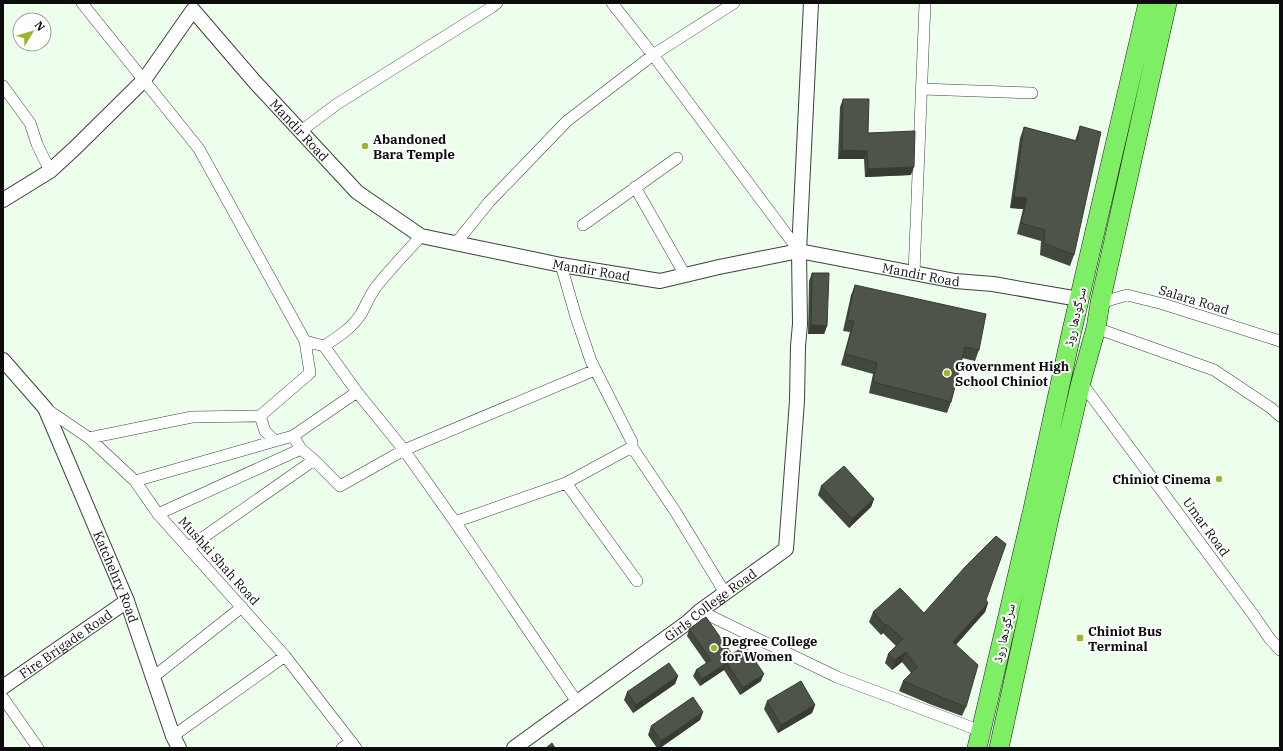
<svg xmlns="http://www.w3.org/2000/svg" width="1283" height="751" viewBox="0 0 1283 751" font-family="'IBM Plex Serif','Noto Naskh Arabic',serif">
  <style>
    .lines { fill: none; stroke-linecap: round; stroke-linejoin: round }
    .minor-casing { stroke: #3f3f3f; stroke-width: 12 }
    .tertiary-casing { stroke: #3f3f3f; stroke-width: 16 }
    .trunk-casing { stroke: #1d1d1d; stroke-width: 20 }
    .minor { stroke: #fff; stroke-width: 11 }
    .tertiary { stroke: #fff; stroke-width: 14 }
    .trunk { stroke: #7eee64; stroke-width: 19 }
    .wall { fill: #43483f }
    .shaded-wall { fill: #373b33 }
    .building { fill: #4e5449; stroke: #373b33 }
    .poi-dot { fill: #9eb32e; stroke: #fff; stroke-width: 1.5 }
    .labels { text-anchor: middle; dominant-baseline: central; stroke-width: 4; stroke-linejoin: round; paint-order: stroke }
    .street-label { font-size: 13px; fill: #0c0c0c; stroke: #fff }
    .poi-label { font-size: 13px; font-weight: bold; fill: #0c0c0c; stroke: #fff; text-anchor: start }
  </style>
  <rect width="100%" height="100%" fill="#edfeed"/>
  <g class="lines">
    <defs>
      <path id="minor" d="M 82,3 L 199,149 L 305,341 L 310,373 L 260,416 L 192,417 L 89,438
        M 612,3 L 653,55 L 799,251
        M 3,86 L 30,123 L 37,144 L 50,171
        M 922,89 L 1032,93
        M 301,131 L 337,104 L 492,7 L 497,3
        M 635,187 L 685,275
        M 583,225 L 677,158
        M 456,243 L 489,202 L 567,121 L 653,55 L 734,3
        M 561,265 L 576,317 L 591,361 L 632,442 L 632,447 L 675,511 L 725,593
        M 914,273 L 925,3
        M 1100,303 L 1127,295 L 1163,304 L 1280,341
        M 1096,328 L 1214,370 L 1271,408 L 1280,416
        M 305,341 L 324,346 L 357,392 L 404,450 L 455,522 L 577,702
        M 324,346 C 338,337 352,328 361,314 C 366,305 370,295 376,287 C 390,269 406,253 421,236
        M 1081,382 L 1252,613 L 1270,639 L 1280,650
        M 45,408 L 89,438 L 135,481 L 158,514 L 285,656 L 356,748
        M 260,416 L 265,431 L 275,441 L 293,436 L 301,449 L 314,460 L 340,486 L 404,450 L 595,370
        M 293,436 L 357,392
        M 135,481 L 275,441
        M 566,483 L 637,581
        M 158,514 L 301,449
        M 455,522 L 566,483 L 632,447
        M 188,548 L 314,460
        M 700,611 L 837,677 L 981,731
        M 152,678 L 242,607
        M 3,698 L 38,748
        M 173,736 L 285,656
        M 342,748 L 352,742"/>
      <g id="tertiary">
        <path id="s1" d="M 3,200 L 50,171 L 75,148 L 144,80 L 193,10 L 254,81 L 357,192 L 421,236 L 561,265 L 660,281 L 719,267 L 799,251 L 955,281 L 993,284 L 1079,299"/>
        <path id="s2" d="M 3,360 L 45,408 L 127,601 L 173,736 L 179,748"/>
        <path id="s3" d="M 3,687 L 127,601"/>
        <path id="s4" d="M 514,748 L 688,622 L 700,611 L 786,549 L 797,401 L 798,346 L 800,324 L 799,251 L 811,3"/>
      </g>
      <path id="trunk" d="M 977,748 L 1033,509 L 1070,339 L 1148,3
        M 999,748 L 1050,514 L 1081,382 L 1096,328 L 1100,303 L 1167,3"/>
    </defs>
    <use href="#minor" class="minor-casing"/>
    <use href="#tertiary" class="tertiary-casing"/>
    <use href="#trunk" class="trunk-casing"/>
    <use href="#minor" class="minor"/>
    <use href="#tertiary" class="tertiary"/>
    <use href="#trunk" class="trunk"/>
  </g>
  <path class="wall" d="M 843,99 L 868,133 L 911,175 L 865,177 L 864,159 L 838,159 L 840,107 Z
    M 1080,126 L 1074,255 L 1070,266 L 1040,255 L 1041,241 L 1017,234 L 1023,209 L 1010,208 L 1020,138 L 1024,127 L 1075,141 Z
    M 812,273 L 827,326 L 824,334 L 808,334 L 809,281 Z
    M 855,285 L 979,350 L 975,361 L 962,358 L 951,402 L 947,413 L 869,393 L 873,374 L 841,365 L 850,332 L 843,331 L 851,295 Z
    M 821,486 L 874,499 L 871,507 L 849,528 L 818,495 Z
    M 986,600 L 988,603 L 985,612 L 956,645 L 966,707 L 962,716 L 932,705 L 899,691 L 903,681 L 911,673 L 902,662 L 892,670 L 885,663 L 888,654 L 896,646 L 883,633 L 881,635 L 869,622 L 873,612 L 924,613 Z
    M 689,629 L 732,654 L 761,681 L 740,695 L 724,670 L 700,686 L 693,676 L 696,670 L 706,663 L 687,636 Z
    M 678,676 L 675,684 L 633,713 L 624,700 L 627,692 Z
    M 767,701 L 815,705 L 812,713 L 778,733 L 764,709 Z
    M 703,712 L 700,720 L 660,748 L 657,748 L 648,735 L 651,726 Z"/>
  <path class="shaded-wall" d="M 842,150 L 867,151 L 864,159 L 838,159 Z
    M 914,167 L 911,175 L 865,177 L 868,169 Z
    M 1014,197 L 1027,198 L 1023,209 L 1010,208 Z
    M 811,325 L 827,326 L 824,334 L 808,334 Z
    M 874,499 L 871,507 L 849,528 L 852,519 Z
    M 988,603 L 985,612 L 949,652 L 953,642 Z
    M 886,624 L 883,633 L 881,635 L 885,625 Z
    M 906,652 L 902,662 L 892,670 L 895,660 Z
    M 727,663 L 724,670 L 700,686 L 702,679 Z
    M 764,674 L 761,681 L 740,695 L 743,688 Z
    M 678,676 L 675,684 L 633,713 L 636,705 Z
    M 815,705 L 812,713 L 778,733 L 781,725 Z
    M 703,712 L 700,720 L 660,748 L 659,748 L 661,741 Z"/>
  <path class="building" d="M 843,99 L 869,99 L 868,133 L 915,131 L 914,167 L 868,169 L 867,151 L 842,150 Z
    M 1080,126 L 1101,132 L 1074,255 L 1044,243 L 1045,230 L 1021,223 L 1027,198 L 1014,197 L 1024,127 L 1077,141 Z
    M 812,273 L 829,273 L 827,326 L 811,325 Z
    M 855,285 L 986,314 L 979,350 L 965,347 L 951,402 L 873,382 L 877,363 L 845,354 L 854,321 L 847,320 Z
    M 844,466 L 874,499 L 852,519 L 821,486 Z
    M 996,536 L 1006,544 L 986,600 L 988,603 L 953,642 L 978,665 L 966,707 L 936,695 L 903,681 L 917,667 L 906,652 L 895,660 L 888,654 L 903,639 L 886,624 L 885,625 L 873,612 L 900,588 L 924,613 L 965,567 Z
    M 706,617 L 732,654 L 745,646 L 764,674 L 743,688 L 727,663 L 702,679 L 696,670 L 711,660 L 689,629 Z
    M 669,663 L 678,676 L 636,705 L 627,692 Z
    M 801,681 L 815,705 L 781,725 L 767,701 Z
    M 693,697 L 703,712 L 661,741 L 651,726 Z
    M 552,743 L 555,748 L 546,748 Z"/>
  <g class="poi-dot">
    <circle cx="365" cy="146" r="4"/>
    <circle cx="947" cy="373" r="4"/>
    <circle cx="1219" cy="479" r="4"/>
    <rect x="1076" y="634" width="8" height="8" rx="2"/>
    <circle cx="714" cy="648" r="4"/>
  </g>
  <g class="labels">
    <g class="street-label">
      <text stroke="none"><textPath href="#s1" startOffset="432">Mandir Road</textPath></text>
      <text stroke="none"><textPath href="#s1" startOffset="768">Mandir Road</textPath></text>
      <text stroke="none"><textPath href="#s1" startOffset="1104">Mandir Road</textPath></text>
      <text transform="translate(1194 300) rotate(17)">Salara Road</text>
      <text transform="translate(1075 317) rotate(-77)">سرگودھا روڈ</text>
      <text transform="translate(1206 527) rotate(54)">Umar Road</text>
      <text transform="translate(219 561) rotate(48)">Mushki Shah Road</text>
      <text stroke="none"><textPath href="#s2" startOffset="247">Katchehry Road</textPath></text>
      <text stroke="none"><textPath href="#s4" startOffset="243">Girls College Road</textPath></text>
      <text transform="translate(1004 633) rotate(-77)">سرگودھا روڈ</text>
      <text stroke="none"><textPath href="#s3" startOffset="76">Fire Brigade Road</textPath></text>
    </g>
    <g class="poi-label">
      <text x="373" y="139">Abandoned<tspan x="373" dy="15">Bara Temple</tspan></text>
      <text x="955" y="366">Government High<tspan x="955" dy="15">School Chiniot</tspan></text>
      <text x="1211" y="479" text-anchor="end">Chiniot Cinema</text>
      <text x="1088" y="631">Chiniot Bus<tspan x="1088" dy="15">Terminal</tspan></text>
      <text x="722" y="641">Degree College<tspan x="722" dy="15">for Women</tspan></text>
    </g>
  </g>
  <rect width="1283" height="751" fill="none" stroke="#0c0c0c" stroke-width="8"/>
  <g transform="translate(32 32) rotate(52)"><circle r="19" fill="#ffffff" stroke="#9e9e9e"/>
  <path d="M0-3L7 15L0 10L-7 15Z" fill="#9eb32e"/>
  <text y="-6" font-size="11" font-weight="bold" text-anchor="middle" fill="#0c0c0c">N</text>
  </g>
</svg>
